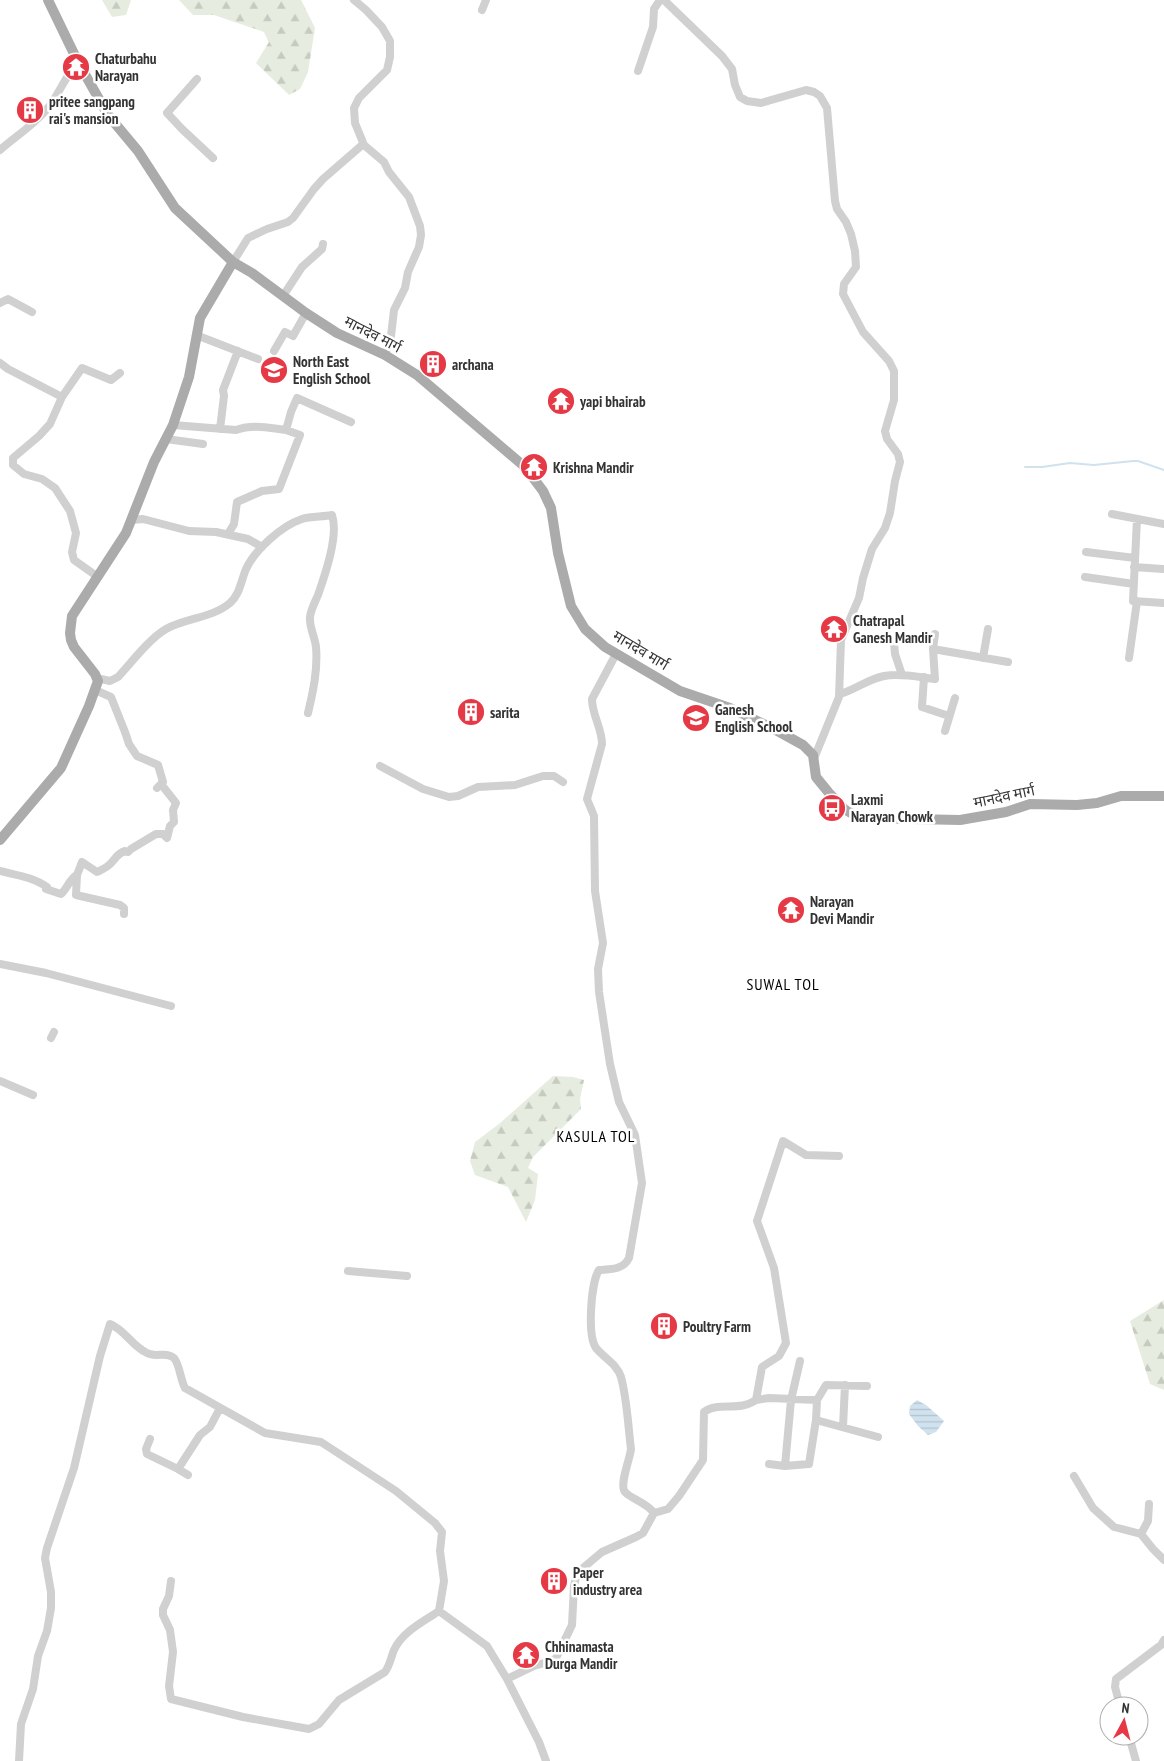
<svg xmlns="http://www.w3.org/2000/svg" width="1164" height="1761" viewBox="0 0 1164 1761" font-family="'PT Sans Narrow','Noto Sans Devanagari',sans-serif">
  <style>
    .forest { fill: url(#forest-firs) }
    .water { fill: url(#water-rules) }
    .lines { fill: none; stroke-linecap: round; stroke-linejoin: round }
    .stream { stroke: #cfe2ee; stroke-width: 2 }
    .minor { stroke: #d0d0d0; stroke-width: 8 }
    .major { stroke: #ababab; stroke-width: 10 }
    .labels { text-anchor: middle; dominant-baseline: central; stroke-width: 5; stroke-linejoin: round; paint-order: stroke }
    .poi-label { font-size: 15px; font-weight: bold; fill: #333; stroke: #fff; text-anchor: start }
    .street-label { font-size: 15px; fill: #333; stroke: #fff }
    .neighbourhood-label { font-size: 16px; letter-spacing: 1px; fill: #000; stroke: #fff }
  </style>
  <defs>
    <pattern id="forest-firs" width="22" height="20" patternUnits="userSpaceOnUse" patternTransform="scale(1.25)"><rect width="22" height="20" fill="#e6ecdf"/><path d="M5 1l3.5 6h-7zM16 11l3.5 6h-7z" fill="#c6cbc0"/></pattern>
    <pattern id="water-rules" width="6" height="5" patternUnits="userSpaceOnUse" patternTransform="scale(1.25)"><rect width="6" height="5" fill="#cfe2ee"/><path d="M0 2.5h6" fill="none" stroke="#b2c2cd"/></pattern>
  </defs>
  <rect width="100%" height="100%" fill="#fff"/>
  <path class="forest" d="M 102,0 L 131,0 L 126,15 L 112,17 Z
    M 179,0 L 301,0 L 315,28 L 308,72 L 300,89 L 289,95 L 256,63 L 269,42 L 264,32 L 214,15 L 193,15 Z
    M 553,1076 L 573,1077 L 584,1080 L 580,1099 L 581,1109 L 533,1157 L 528,1168 L 538,1174 L 535,1200 L 526,1222 L 508,1187 L 475,1175 L 470,1161 L 475,1142 L 499,1124 Z
    M 1164,1300 L 1164,1390 L 1150,1384 L 1130,1321 Z"/>
  <path class="water" d="M 917,1400 L 926,1405 L 944,1421 L 936,1432 L 928,1435 L 918,1426 L 909,1414 L 910,1406 Z"/>
  <g class="lines">
    <path class="stream" d="M 1025,467 L 1042,467 L 1070,463 L 1094,465 L 1133,461 L 1138,461 L 1164,470"/>
    <path class="minor" d="M 354,0 L 366,10 L 382,27 L 390,41 L 390,57 L 387,70 L 359,98 L 354,108 L 355,123 L 364,145 L 384,162 L 389,172 L 409,197 L 420,226 L 421,235 L 419,247 L 408,272 L 405,288 L 394,310 L 391,336 L 385,355
      M 664,0 L 722,56 L 732,69 L 735,85 L 740,97 L 747,101 L 761,103 L 806,90 L 814,92 L 820,96 L 827,108 L 835,201 L 837,209 L 846,222 L 851,234 L 855,251 L 856,267 L 844,284 L 843,294 L 863,332 L 889,361 L 894,371 L 894,400 L 885,431 L 887,439 L 898,454 L 900,462 L 895,481 L 890,513 L 885,528 L 872,549 L 863,578 L 859,598 L 841,640 L 839,697 L 813,761
      M 482,10 L 486,0
      M 638,71 L 653,27 L 654,9 L 660,0
      M 197,79 L 167,113 L 182,129 L 213,158
      M 0,150 C 16,136 34,125 48,108 C 59,94 66,75 78,62
      M 233,262 L 248,238 L 267,229 L 288,222 L 293,218 L 314,189 L 323,179 L 361,146 L 364,145
      M 283,296 L 302,267 L 322,249 L 323,244
      M 0,303 L 8,299 L 32,312
      M 196,335 L 258,359
      M 274,351 L 285,332 L 293,336 L 306,313
      M 0,363 L 8,369 L 62,397 L 50,424 L 39,436 L 13,458 L 13,465 L 24,474 L 42,479 L 55,488 L 70,511 L 76,533 L 72,552 L 74,560 L 98,577
      M 62,397 L 82,368 L 111,380 L 120,373
      M 173,425 L 236,430 C 253,424 269,428 286,430
      M 220,429 L 224,396 L 223,390 L 238,351
      M 166,439 L 203,444
      M 1112,514 L 1164,524
      M 1137,519 L 1133,601 L 1164,603
      M 132,520 L 143,519 L 189,531 L 216,532 L 248,539 L 262,547
      M 228,534 L 234,524 L 237,502 L 262,491 L 279,489 L 300,435 L 286,430 L 291,412 L 297,398 L 351,422
      M 1086,552 L 1135,558
      M 1134,567 L 1163,569
      M 1085,577 L 1134,584
      M 894,643 L 895,654 L 902,675
      M 933,649 L 1008,662
      M 616,654 L 592,699 C 592,715 602,728 602,744 L 587,799 L 594,816 L 595,891 L 603,943 L 598,969 L 599,992 L 610,1064 L 619,1102 L 635,1135 L 642,1183 L 629,1258 C 623,1270 611,1269 599,1270 C 591,1282 587,1335 596,1348 C 604,1358 617,1364 621,1377 C 627,1399 628,1425 631,1449 C 630,1459 619,1485 625,1492 C 631,1499 646,1502 654,1513
      M 983,658 L 988,629
      M 1129,658 L 1137,601
      M 924,677 L 922,707 L 949,716
      M 98,681 L 101,679 L 110,681 L 118,677 C 132,662 149,639 166,629 C 186,618 212,618 230,603 C 240,594 241,581 246,569 C 255,550 281,526 302,519 C 311,516 322,517 332,515 C 339,535 325,575 318,595 C 315,602 311,609 310,617 C 309,627 315,637 316,647 C 318,669 313,692 308,713
      M 95,690 L 111,697 L 125,732 L 129,744 L 137,756 L 158,765 L 163,782 L 157,788
      M 840,694 C 855,690 868,679 884,676 C 900,673 918,677 935,679 L 933,649 L 935,634
      M 945,731 L 955,698
      M 380,766 L 423,789 L 449,797 L 458,796 L 478,787 L 515,785 L 543,776 L 554,776 L 563,782
      M 0,871 C 16,875 33,877 47,887 L 46,889 L 61,894 C 67,889 70,878 77,875 L 76,895 L 120,905 L 124,908 L 124,914
      M 77,875 L 82,862 L 97,872 C 101,870 106,868 109,865 C 115,860 117,853 125,851 L 128,852 L 131,849 L 156,834 L 163,834 L 167,838 L 170,826 L 174,822 L 173,810 L 176,803 L 161,784
      M 0,964 L 46,973 L 171,1006
      M 51,1038 L 54,1032
      M 0,1081 L 33,1095
      M 348,1271 L 407,1276
      M 756,1400 L 769,1398 L 817,1400
      M 816,1420 L 878,1437
      M 843,1427 L 845,1385
      M 150,1439 L 146,1449 L 147,1454 L 178,1469
      M 769,1464 L 785,1466 L 809,1464 L 816,1420 L 817,1400 L 826,1385 L 867,1386
      M 785,1466 L 791,1400 L 800,1361
      M 188,1475 L 178,1469 L 200,1435 L 210,1427 L 220,1408
      M 1074,1476 L 1093,1508 L 1114,1527 L 1141,1534 L 1153,1549 L 1164,1560
      M 1141,1534 L 1148,1521 L 1149,1504
      M 439,1611 L 487,1646 L 507,1679 L 539,1742 L 546,1761
      M 507,1679 L 534,1666 L 551,1661 L 556,1658 L 572,1625 L 574,1586 L 577,1573 L 602,1552 L 636,1537 L 643,1533 L 654,1513 L 668,1509 L 679,1496 L 703,1460 L 704,1412 C 719,1401 739,1412 756,1400 L 762,1367 L 779,1356 L 786,1343 L 774,1268 L 757,1221 L 783,1141 L 806,1155 L 839,1156
      M 1120,1706 L 1115,1687 L 1116,1679 L 1161,1645 L 1164,1640
      M 1129,1736 L 1136,1761
      M 19,1761 L 21,1724 L 33,1689 L 38,1656 L 47,1631 L 51,1608 L 51,1592 L 45,1558 L 47,1548 L 74,1468 L 100,1356 L 110,1324 C 125,1330 132,1346 147,1353 C 156,1358 166,1351 174,1358 C 180,1365 180,1379 185,1388 L 265,1433 L 321,1442 L 396,1491 L 435,1523 L 442,1532 L 440,1551 L 444,1581 L 439,1611 C 423,1622 402,1632 394,1650 C 391,1657 390,1665 385,1672 L 339,1700 L 319,1724 L 309,1729 L 243,1717 L 171,1699 L 169,1686 L 173,1652 L 170,1630 L 163,1615 L 163,1609 L 169,1596 L 171,1581"/>
    <path class="major" d="M 48,0 L 78,62 L 108,115 L 138,151 L 175,208 L 233,262 L 252,273 L 306,313 L 337,333 L 385,355 L 417,375 L 525,467 L 543,491 L 551,508 L 558,553 L 571,606 L 585,629 L 605,647 L 680,691 L 730,708 L 774,729 L 803,745 L 813,755 L 816,777 L 829,793 L 844,809 L 856,816 L 866,818 L 960,820 L 1006,812 L 1030,804 L 1077,805 L 1097,803 L 1121,796 L 1164,796
      M 0,840 L 61,768 L 89,706 L 98,681 L 95,674 L 74,647 L 71,640 L 70,633 L 72,616 L 126,533 L 154,462 L 173,425 L 189,377 L 200,318 L 233,262"/>
  </g>
  <defs>
    <symbol id="temple-disc" viewBox="-11 -11 22 22"><circle r="9.5" fill="#e63946" stroke="#fff"/><path d="M0-6L5-2H3V0L6.5 2.5H4V6H1.5V3h-3V6H-4V2.5H-6.5L-3 0V-2H-5Z" fill="#fff"/></symbol>
    <symbol id="building-disc" viewBox="-11 -11 22 22"><circle r="9.5" fill="#e63946" stroke="#fff"/><path d="M-4-6H4V6H1V3H-1V6H-4ZM-2.5-4.3h1.7v1.8h-1.7ZM.8-4.3h1.7v1.8H.8ZM-2.5-1h1.7V.8h-1.7ZM.8-1h1.7V.8H.8Z" fill="#fff"/></symbol>
    <symbol id="school-disc" viewBox="-11 -11 22 22"><circle r="9.5" fill="#e63946" stroke="#fff"/><path d="M0-5L7-2L0 1L-7-2ZM-4 1L0 2.5L4 1V4Q0 6-4 4Z" fill="#fff"/></symbol>
    <symbol id="bus-disc" viewBox="-11 -11 22 22"><circle r="9.5" fill="#e63946" stroke="#fff"/><path d="M-5-6H5V4H4V6H2V4H-2V6H-4V4H-5ZM-3.5-4V0h7V-4ZM-3.5 1.2v1.5H-2V1.2ZM2 1.2v1.5H3.5V1.2Z" fill="#fff"/></symbol>
  </defs>
  <g fill-rule="evenodd">
    <use href="#temple-disc" x="60" y="51" width="32" height="32"/>
    <use href="#building-disc" x="14" y="94" width="32" height="32"/>
    <use href="#building-disc" x="417" y="348" width="32" height="32"/>
    <use href="#school-disc" x="258" y="354" width="32" height="32"/>
    <use href="#temple-disc" x="545" y="385" width="32" height="32"/>
    <use href="#temple-disc" x="518" y="451" width="32" height="32"/>
    <use href="#temple-disc" x="818" y="613" width="32" height="32"/>
    <use href="#building-disc" x="455" y="696" width="32" height="32"/>
    <use href="#school-disc" x="680" y="702" width="32" height="32"/>
    <use href="#bus-disc" x="816" y="792" width="32" height="32"/>
    <use href="#temple-disc" x="775" y="894" width="32" height="32"/>
    <use href="#building-disc" x="648" y="1310" width="32" height="32"/>
    <use href="#building-disc" x="538" y="1565" width="32" height="32"/>
    <use href="#temple-disc" x="510" y="1639" width="32" height="32"/>
  </g>
  <g class="labels">
    <g class="poi-label">
      <text x="95" y="58">Chaturbahu<tspan x="95" dy="17">Narayan</tspan></text>
      <text x="49" y="101">pritee sangpang<tspan x="49" dy="17">rai's mansion</tspan></text>
      <text x="293" y="361">North East<tspan x="293" dy="17">English School</tspan></text>
      <text x="452" y="364">archana</text>
      <text x="580" y="401">yapi bhairab</text>
      <text x="553" y="467">Krishna Mandir</text>
      <text x="853" y="620">Chatrapal<tspan x="853" dy="17">Ganesh Mandir</tspan></text>
      <text x="715" y="709">Ganesh<tspan x="715" dy="17">English School</tspan></text>
      <text x="490" y="712">sarita</text>
      <text x="851" y="799">Laxmi<tspan x="851" dy="17">Narayan Chowk</tspan></text>
      <text x="810" y="901">Narayan<tspan x="810" dy="17">Devi Mandir</tspan></text>
      <text x="683" y="1326">Poultry Farm</text>
      <text x="573" y="1572">Paper<tspan x="573" dy="17">industry area</tspan></text>
      <text x="545" y="1646">Chhinamasta<tspan x="545" dy="17">Durga Mandir</tspan></text>
    </g>
    <g class="street-label">
      <text transform="translate(373 334) rotate(27)">मानदेव मार्ग</text>
      <text transform="translate(641 650) rotate(31)">मानदेव मार्ग</text>
      <text transform="translate(1004 796) rotate(-12)">मानदेव मार्ग</text>
    </g>
    <g class="neighbourhood-label">
      <text x="783" y="984">SUWAL TOL</text>
      <text x="596" y="1136">KASULA TOL</text>
    </g>
  </g>
  <g transform="translate(1124 1721) rotate(7)"><circle r="24" fill="#ffffff" stroke="#adadad"/>
  <path d="M0-4L9 19L0 12L-9 19Z" fill="#e63946"/>
  <text y="-8" font-size="14" font-weight="bold" text-anchor="middle" fill="#333333">N</text>
  </g>
</svg>
